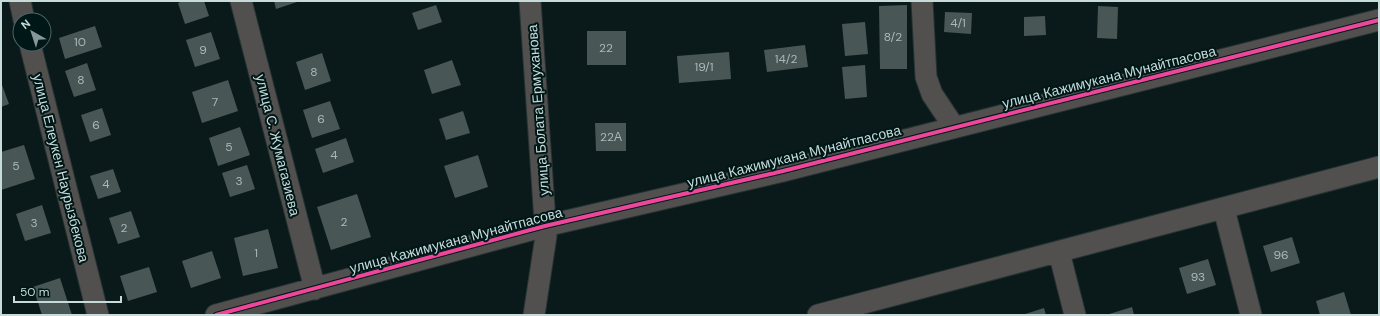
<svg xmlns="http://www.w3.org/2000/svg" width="1380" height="316" viewBox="0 0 1380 316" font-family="'DM Sans',sans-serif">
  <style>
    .building { fill: #485656 }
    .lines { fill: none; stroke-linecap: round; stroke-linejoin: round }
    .minor-casing { stroke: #263333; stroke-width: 23 }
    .minor { stroke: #51504e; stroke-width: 21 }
    .cycleway-casing { stroke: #001717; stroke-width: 6 }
    .cycleway { stroke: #ed469a; stroke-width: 4 }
    .labels { text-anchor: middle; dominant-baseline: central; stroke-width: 4; stroke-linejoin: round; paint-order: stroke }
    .number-label { font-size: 12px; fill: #a7baba }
    .street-label { font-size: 14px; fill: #c7dbdb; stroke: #001717 }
  </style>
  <rect width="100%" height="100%" fill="#0a1a1a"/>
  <path class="building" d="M 183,1 L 204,1 L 209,16 L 185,24 L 178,3 Z
    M 274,1 L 300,1 L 276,9 Z
    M 436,5 L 442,22 L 418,30 L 412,13 Z
    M 907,5 L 907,69 L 880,69 L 879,6 Z
    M 1098,6 L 1118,7 L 1117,39 L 1097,38 Z
    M 945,12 L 972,13 L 971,34 L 944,32 Z
    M 1045,16 L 1046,35 L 1024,36 L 1024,17 Z
    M 865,22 L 868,54 L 845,56 L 842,24 Z
    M 95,26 L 102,47 L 65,59 L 59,38 Z
    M 587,31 L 626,31 L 626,65 L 587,65 Z
    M 211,32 L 220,59 L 195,67 L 186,40 Z
    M 805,45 L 808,67 L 767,72 L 764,50 Z
    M 729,52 L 731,79 L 679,83 L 677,56 Z
    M 322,53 L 331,81 L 305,90 L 296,62 Z
    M 452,60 L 461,85 L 432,94 L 424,70 Z
    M 87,63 L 96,90 L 74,97 L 65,71 Z
    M 865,65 L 867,97 L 845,99 L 842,67 Z
    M 228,80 L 238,111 L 202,123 L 192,92 Z
    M 2,85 L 9,104 L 1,107 L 1,86 Z
    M 330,101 L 340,129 L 312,138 L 303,110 Z
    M 102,108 L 111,135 L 90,142 L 81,115 Z
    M 463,111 L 470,133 L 446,140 L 439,119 Z
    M 595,123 L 626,123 L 626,151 L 596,151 Z
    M 240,127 L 250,155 L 218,166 L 209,138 Z
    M 346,138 L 354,162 L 323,173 L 315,149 Z
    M 24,145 L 35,179 L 1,190 L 1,152 Z
    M 478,155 L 488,187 L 455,198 L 444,166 Z
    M 247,165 L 255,189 L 230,197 L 222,173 Z
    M 113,169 L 121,192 L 98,199 L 90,176 Z
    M 357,194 L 371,237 L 331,250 L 317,207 Z
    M 42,205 L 51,233 L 25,241 L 16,214 Z
    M 131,211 L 140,237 L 118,244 L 109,218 Z
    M 268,229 L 278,268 L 243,276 L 234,238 Z
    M 1292,237 L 1300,263 L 1271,272 L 1263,246 Z
    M 212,251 L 221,278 L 191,288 L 182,261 Z
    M 1208,259 L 1216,285 L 1187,294 L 1179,268 Z
    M 149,267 L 157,292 L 128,301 L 120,276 Z
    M 60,278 L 72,315 L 42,315 L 33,287 Z
    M 1344,292 L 1351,315 L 1320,315 L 1316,301 Z
    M 1132,307 L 1134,315 L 1106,315 Z
    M 1044,308 L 1046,315 L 1022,315 Z"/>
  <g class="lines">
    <defs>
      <path id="minor" d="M 20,1 L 24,20
        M 241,1 L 315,289
        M 530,1 L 546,236 L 534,315
        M 922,1 L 926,77 L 932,94 L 954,127
        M 30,44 L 98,315
        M 1224,209 L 1251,315
        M 1059,252 L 1075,315
        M 216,315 L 545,226 L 783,171 L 1379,20
        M 818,315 L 1379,167"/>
    </defs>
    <use href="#minor" class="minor-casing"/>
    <use href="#minor" class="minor"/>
    <defs>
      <path id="cycleway" d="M 216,315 L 545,226 L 783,171 L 1379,20"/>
    </defs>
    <use href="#cycleway" class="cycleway-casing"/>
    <use href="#cycleway" class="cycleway"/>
  </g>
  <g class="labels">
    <g class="number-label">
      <text x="958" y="23">4/1</text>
      <text x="893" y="37">8/2</text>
      <text x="80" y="42">10</text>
      <text x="606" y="48">22</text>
      <text x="203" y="50">9</text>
      <text x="786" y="59">14/2</text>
      <text x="704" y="67">19/1</text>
      <text x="314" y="72">8</text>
      <text x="81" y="80">8</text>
      <text x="215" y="102">7</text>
      <text x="321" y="119">6</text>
      <text x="96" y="125">6</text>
      <text x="611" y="137">22А</text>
      <text x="229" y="147">5</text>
      <text x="334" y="155">4</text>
      <text x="16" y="166">5</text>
      <text x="239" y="181">3</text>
      <text x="106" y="184">4</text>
      <text x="344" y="222">2</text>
      <text x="34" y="223">3</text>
      <text x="124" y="228">2</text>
      <text x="256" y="253">1</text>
      <text x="1281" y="255">96</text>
      <text x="1198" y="277">93</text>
    </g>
    <g class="street-label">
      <text transform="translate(1109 77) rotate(-14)">улица Кажимукана Мунайтпасова</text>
      <text transform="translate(538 110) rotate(-94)">улица Болата Ермуханова</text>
      <text transform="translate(278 145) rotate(76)">улица С. Жумагазиева</text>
      <text transform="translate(794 156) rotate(-14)">улица Кажимукана Мунайтпасова</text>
      <text transform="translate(61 168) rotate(76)">улица Елеукен Наурызбекова</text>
      <text transform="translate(456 240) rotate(-15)">улица Кажимукана Мунайтпасова</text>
    </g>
  </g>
  <rect width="1380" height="316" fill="none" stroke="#c7dbdb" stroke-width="4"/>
  <g transform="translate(32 32) rotate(321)"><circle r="19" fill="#001717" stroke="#506565"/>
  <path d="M0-3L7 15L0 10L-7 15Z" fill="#859797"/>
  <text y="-6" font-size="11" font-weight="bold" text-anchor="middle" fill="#c7dbdb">N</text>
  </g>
  <path d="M14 296v6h107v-6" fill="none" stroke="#c7dbdb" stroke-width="2"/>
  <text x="20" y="296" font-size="12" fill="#c7dbdb" stroke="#001717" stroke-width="3" paint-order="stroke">50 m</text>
</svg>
